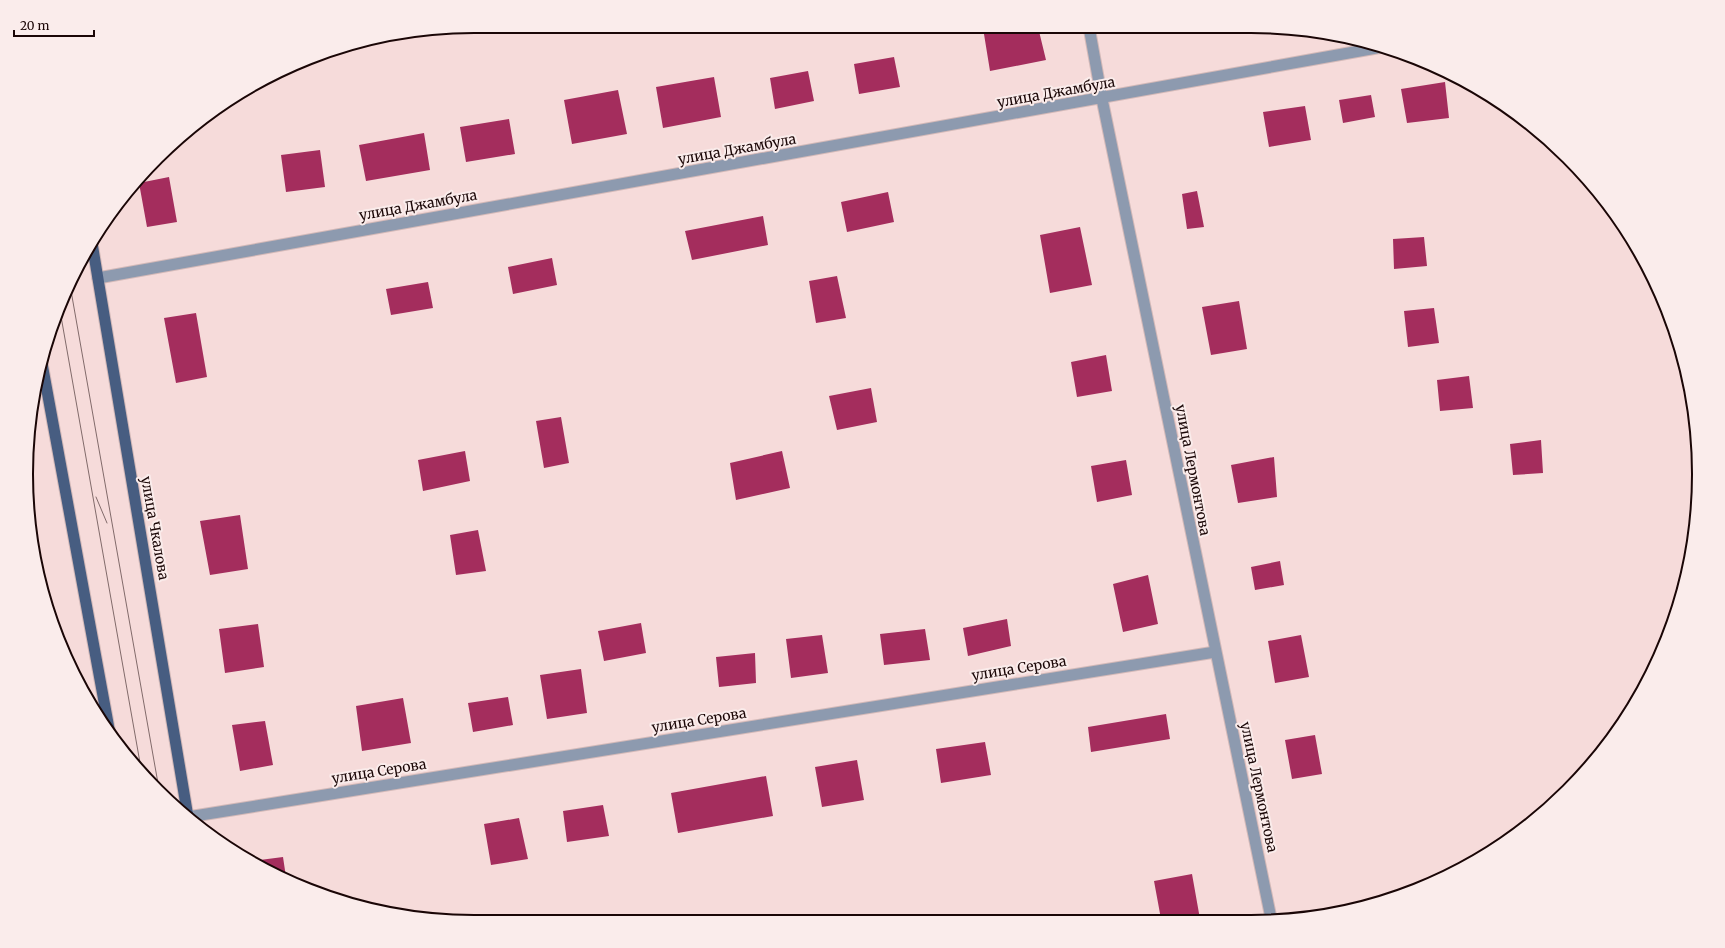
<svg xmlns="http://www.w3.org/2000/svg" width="1725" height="948" viewBox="0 0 1725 948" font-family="Merriweather,serif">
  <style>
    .building { fill: #a42d5d }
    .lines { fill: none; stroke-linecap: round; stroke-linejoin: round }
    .minor-casing { stroke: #d3b9b8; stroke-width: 13 }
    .primary-casing { stroke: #d3b9b8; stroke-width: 13 }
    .minor { stroke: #8d9aaf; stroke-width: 11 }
    .primary { stroke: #475d81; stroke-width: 11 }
    .tram { stroke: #816a6a; stroke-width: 1 }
    .labels { text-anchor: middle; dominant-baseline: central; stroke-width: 4; stroke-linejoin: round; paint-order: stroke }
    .street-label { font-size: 14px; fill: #1a0606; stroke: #faeceb }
    .rim { fill: none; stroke: #1a0606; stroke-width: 2 }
  </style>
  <rect width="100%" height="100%" fill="#f6dbda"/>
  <path class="building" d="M 989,27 L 1038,27 L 1046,60 L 990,71 L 983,28 Z
    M 1163,27 L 1178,27 L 1178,28 L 1164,30 Z
    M 894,57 L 900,87 L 859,94 L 854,64 Z
    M 808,71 L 814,101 L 775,109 L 770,78 Z
    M 714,77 L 721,117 L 663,128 L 656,87 Z
    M 1445,82 L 1449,118 L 1407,123 L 1401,89 Z
    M 618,90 L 627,134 L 572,144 L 564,100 Z
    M 1371,95 L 1375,117 L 1343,123 L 1339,100 Z
    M 1305,106 L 1311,140 L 1269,147 L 1263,112 Z
    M 509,119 L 515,154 L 466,162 L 460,127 Z
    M 424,133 L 430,170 L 366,181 L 359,145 Z
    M 320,150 L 325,187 L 286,192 L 281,155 Z
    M 169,177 L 177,222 L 147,227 L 139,183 Z
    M 1197,191 L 1204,227 L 1187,229 L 1182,194 Z
    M 888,192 L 894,222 L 847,232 L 841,202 Z
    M 763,216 L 768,245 L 692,260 L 685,231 Z
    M 1080,227 L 1092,285 L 1050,293 L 1040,235 Z
    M 1424,237 L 1427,266 L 1394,269 L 1393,239 Z
    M 552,258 L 557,285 L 513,294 L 508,267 Z
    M 837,276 L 846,318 L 816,323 L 809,281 Z
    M 428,282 L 433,308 L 391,315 L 386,289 Z
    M 1239,301 L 1247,349 L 1211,355 L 1202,307 Z
    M 1434,308 L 1439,343 L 1408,347 L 1404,311 Z
    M 196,313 L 207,377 L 176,383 L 164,318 Z
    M 1106,355 L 1112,391 L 1077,397 L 1071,362 Z
    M 1469,376 L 1473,408 L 1440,411 L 1437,380 Z
    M 871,388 L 877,422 L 837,430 L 829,396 Z
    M 561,417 L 569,463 L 544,468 L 536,421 Z
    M 1541,440 L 1543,473 L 1513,475 L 1510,444 Z
    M 465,451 L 470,481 L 423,491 L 418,460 Z
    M 782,451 L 790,488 L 736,500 L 730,463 Z
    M 1274,457 L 1277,497 L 1238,503 L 1231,465 Z
    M 1126,460 L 1132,495 L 1097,502 L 1091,466 Z
    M 240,515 L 248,569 L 210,575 L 200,521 Z
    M 478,530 L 486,571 L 456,575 L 450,535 Z
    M 1280,561 L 1284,585 L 1255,590 L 1251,567 Z
    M 1148,575 L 1158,624 L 1123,632 L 1113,584 Z
    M 1007,619 L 1011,646 L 968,656 L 963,628 Z
    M 641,623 L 646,653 L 604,661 L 598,631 Z
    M 258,624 L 264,667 L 225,673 L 219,629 Z
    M 925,629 L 930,660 L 884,665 L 880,634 Z
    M 822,635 L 828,673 L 791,678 L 786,639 Z
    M 1301,635 L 1309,677 L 1275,683 L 1268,641 Z
    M 755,653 L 756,683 L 719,687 L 716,657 Z
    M 581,669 L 587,713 L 547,719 L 540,675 Z
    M 508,697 L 513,725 L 473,732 L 468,703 Z
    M 403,698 L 411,743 L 362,751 L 356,706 Z
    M 1166,714 L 1170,739 L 1091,752 L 1088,727 Z
    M 265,721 L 273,765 L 240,771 L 232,725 Z
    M 1315,735 L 1322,774 L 1292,779 L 1285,740 Z
    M 985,742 L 991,775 L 941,783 L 936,749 Z
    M 857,760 L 864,800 L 822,807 L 815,767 Z
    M 766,776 L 773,816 L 678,833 L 671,793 Z
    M 603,805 L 609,836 L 567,842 L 563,811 Z
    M 519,818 L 528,859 L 491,865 L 484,824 Z
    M 283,857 L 286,877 L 254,863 L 253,861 Z
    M 1192,874 L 1200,919 L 1161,919 L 1154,881 Z"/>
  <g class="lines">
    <defs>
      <path id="minor" d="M 1089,27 L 1102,99 L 1271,918
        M 98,278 L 1382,47
        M 188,817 L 1215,652"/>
      <path id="primary" d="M 92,243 L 188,817
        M 41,358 L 110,734"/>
    </defs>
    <use href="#minor" class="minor-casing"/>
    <use href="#primary" class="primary-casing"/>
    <use href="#minor" class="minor"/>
    <use href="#primary" class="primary"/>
    <path class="tram" d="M 70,285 L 159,789
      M 59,305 L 142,774
      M 96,497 L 107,523"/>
  </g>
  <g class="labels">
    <g class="street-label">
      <text transform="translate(1056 92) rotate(-10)">улица Джамбула</text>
      <text transform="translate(737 149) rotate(-10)">улица Джамбула</text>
      <text transform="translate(418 205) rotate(-10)">улица Джамбула</text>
      <text transform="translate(1193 470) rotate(79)">улица Лермонтова</text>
      <text transform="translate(155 528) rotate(80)">улица Чкалова</text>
      <text transform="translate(1019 668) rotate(-9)">улица Серова</text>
      <text transform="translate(699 720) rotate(-9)">улица Серова</text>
      <text transform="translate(379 771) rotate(-9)">улица Серова</text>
      <text transform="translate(1259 787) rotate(78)">улица Лермонтова</text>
    </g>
  </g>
  <path d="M0 0H1725V948H0ZM474 33H1251A441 441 0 0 1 1692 474V474A441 441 0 0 1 1251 915H474A441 441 0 0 1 33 474V474A441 441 0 0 1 474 33Z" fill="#faeceb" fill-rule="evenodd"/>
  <path class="rim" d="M474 33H1251A441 441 0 0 1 1692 474V474A441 441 0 0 1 1251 915H474A441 441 0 0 1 33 474V474A441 441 0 0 1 474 33Z"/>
  <path d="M14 30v6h80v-6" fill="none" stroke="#1a0606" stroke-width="2"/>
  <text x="20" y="30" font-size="12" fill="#1a0606" stroke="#faeceb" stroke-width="3" paint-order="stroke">20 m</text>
</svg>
